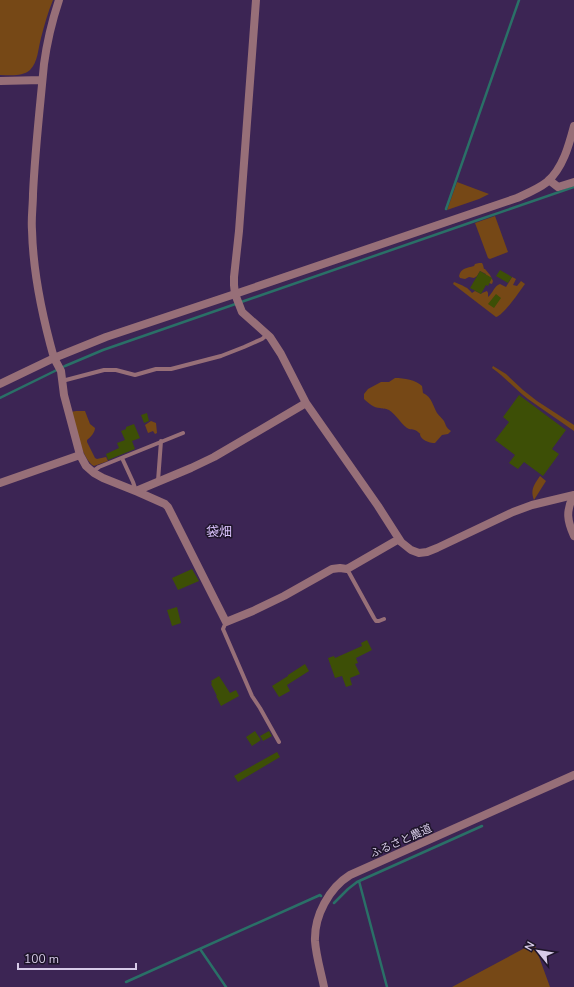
<svg xmlns="http://www.w3.org/2000/svg" width="574" height="987" viewBox="0 0 574 987" font-family="'Nunito Sans','Noto Sans JP',sans-serif">
  <style>
    .green { fill: #764816 }
    .lines { fill: none; stroke-linecap: round; stroke-linejoin: round }
    .stream { stroke: #2a7067; stroke-width: 2.5 }
    .building { fill: #3d4f06 }
    .service { stroke: #976f78; stroke-width: 4 }
    .minor { stroke: #976f78; stroke-width: 8 }
    .tertiary { stroke: #976f78; stroke-width: 8 }
    .labels { text-anchor: middle; dominant-baseline: central; stroke-width: 3; stroke-linejoin: round; paint-order: stroke }
    .street-label { font-size: 11px; fill: #d7cbe8; stroke: #1e152a }
    .quarter-label { font-size: 13px; fill: #d9c1fb; stroke: #1e152a }
  </style>
  <rect width="100%" height="100%" fill="#3c2554"/>
  <path class="green" d="M 0,0 L 53,0 C 48,12 44,26 41,38 C 38,49 38,62 30,70 C 22,77 10,75 0,75 Z
    M 457,182 L 489,194 L 479,199 L 447,210 Z
    M 495,216 L 508,252 L 490,259 L 488,258 L 475,223 Z
    M 479,263 L 482,263 L 483,265 L 484,269 L 485,269 L 490,275 L 493,281 L 492,284 L 489,283 L 485,277 L 486,274 L 480,271 L 477,276 L 474,278 L 469,277 L 465,279 L 460,278 L 459,276 C 461,268 467,268 474,266 L 475,264 Z
    M 512,277 L 516,279 L 513,285 L 517,286 L 521,281 L 525,284 C 519,292 504,315 496,317 L 453,284 L 454,282 C 457,283 462,285 465,287 C 468,288 470,291 472,293 L 475,291 L 481,294 L 482,293 L 487,291 L 488,293 L 488,297 C 493,293 494,286 500,284 L 506,287 Z
    M 493,366 L 506,374 L 523,390 L 537,401 L 574,425 L 574,431 C 559,420 543,410 528,399 C 515,389 505,377 492,368 Z
    M 395,378 C 404,378 416,380 422,386 L 423,393 C 432,397 433,406 437,413 C 439,416 442,418 444,421 C 446,425 446,428 451,431 L 448,434 L 442,435 L 435,443 C 430,443 424,441 421,437 C 418,432 423,436 418,432 C 415,429 413,430 409,429 C 403,427 396,414 389,410 C 385,408 383,409 380,408 C 374,408 368,403 364,399 L 364,394 L 368,389 L 381,382 L 389,382 Z
    M 76,411 L 85,411 L 90,424 L 95,428 C 95,432 91,437 87,440 L 87,442 L 95,458 L 97,459 L 106,457 L 108,461 L 94,466 C 83,461 74,425 71,412 Z
    M 151,421 L 156,423 L 157,433 L 155,434 L 153,431 L 148,433 L 145,425 Z
    M 540,476 L 546,481 L 534,500 C 530,490 534,485 540,476 Z
    M 534,943 L 550,987 L 452,987 Z"/>
  <g class="lines">
    <path class="stream" d="M 446,209 L 519,0
      M 0,398 L 65,366 L 103,350 L 475,221 L 574,187
      M 359,881 L 387,987
      M 334,903 L 348,889 L 357,882 L 482,826
      M 200,949 L 226,987
      M 126,982 L 320,895 L 321,896"/>
  </g>
  <path class="building" d="M 500,270 L 512,277 L 508,283 L 496,276 Z
    M 480,271 L 492,278 L 488,286 L 486,285 L 481,294 L 470,288 Z
    M 496,294 L 501,298 L 494,308 L 488,304 Z
    M 519,395 L 566,430 L 552,449 L 559,454 L 543,476 L 524,462 L 518,469 L 509,463 L 515,455 L 495,440 L 509,422 L 503,417 Z
    M 147,413 L 149,421 L 144,423 L 141,415 Z
    M 134,424 L 140,438 L 132,441 L 135,449 L 108,460 L 106,454 L 119,448 L 117,443 L 125,440 L 121,431 L 126,429 L 126,427 Z
    M 192,569 L 199,581 L 178,590 L 172,578 Z
    M 177,607 L 181,623 L 172,626 L 167,610 Z
    M 367,640 L 372,650 L 356,658 L 358,663 L 355,664 L 360,674 L 350,678 L 352,685 L 346,687 L 342,676 L 335,678 L 328,658 L 334,656 L 335,658 L 362,646 L 361,643 Z
    M 305,664 L 309,671 L 287,685 L 290,691 L 279,697 L 272,686 L 288,676 L 288,675 Z
    M 219,676 L 223,682 L 230,693 L 236,690 L 239,696 L 221,706 L 216,696 L 217,696 L 211,684 L 212,683 L 211,681 Z
    M 255,731 L 261,740 L 252,746 L 246,737 Z
    M 269,731 L 272,736 L 263,741 L 260,736 Z
    M 277,752 L 280,757 L 238,782 L 234,776 Z"/>
  <g class="lines">
    <path class="service" d="M 62,381 L 104,370 L 116,370 L 135,375 L 156,369 L 171,369 L 221,356 L 244,347 L 262,339 L 268,334
      M 122,458 L 133,482 L 136,491
      M 92,472 L 99,467 L 183,433
      M 158,481 L 161,441
      M 347,569 L 374,618 L 376,621 L 379,621 L 384,619
      M 226,622 L 223,629 L 252,696 L 260,708 L 279,742"/>
    <path class="minor" d="M 256,0 L 239,231 L 234,277 L 234,285 L 235,294 L 242,312 L 270,337 L 281,354 L 306,403 L 378,506 L 401,542 L 411,550 L 419,553 L 427,552 L 437,548 L 513,512 L 532,505 L 574,495
      M 549,180 L 558,187 L 574,182
      M 54,358 L 61,371 L 64,395 L 80,455 L 86,466 L 94,473 L 103,478 L 138,492 L 165,504 L 168,507 L 226,622 L 253,611 L 284,596 L 332,569 L 340,568 L 347,569 L 399,539
      M 0,483 L 80,455
      M 136,491 L 191,468 L 214,457 L 306,403"/>
    <path class="tertiary" d="M 0,81 L 42,80
      M 54,358 C 43,319 33,271 32,230 C 31,218 33,206 33,194 C 35,150 40,107 44,64 C 47,42 52,21 59,0
      M 0,384 L 54,358 L 106,337 L 235,294 L 517,198 C 528,193 538,189 547,182 C 563,168 569,145 574,126
      M 573,496 C 566,512 567,520 574,536
      M 324,987 C 321,972 316,956 315,941 C 314,916 329,888 350,875 L 574,775"/>
  </g>
  <g class="labels">
    <g class="street-label">
      <text transform="translate(401 841) rotate(-24)">ふるさと農道</text>
    </g>
    <g class="quarter-label">
      <text x="219" y="532">袋畑</text>
    </g>
  </g>
  <g transform="translate(538 951) rotate(300)" stroke="#1e152a" stroke-width="3" paint-order="stroke">
  <path d="M0-3L7 15L0 10L-7 15Z" fill="#d7cbe8"/>
  <text y="-6" font-size="11" font-weight="bold" text-anchor="middle" fill="#d7cbe8">N</text>
  </g>
  <path d="M18 963v6h118v-6" fill="none" stroke="#d7cbe8" stroke-width="2"/>
  <text x="24" y="963" font-size="12" fill="#d7cbe8" stroke="#1e152a" stroke-width="3" paint-order="stroke">100 m</text>
</svg>
